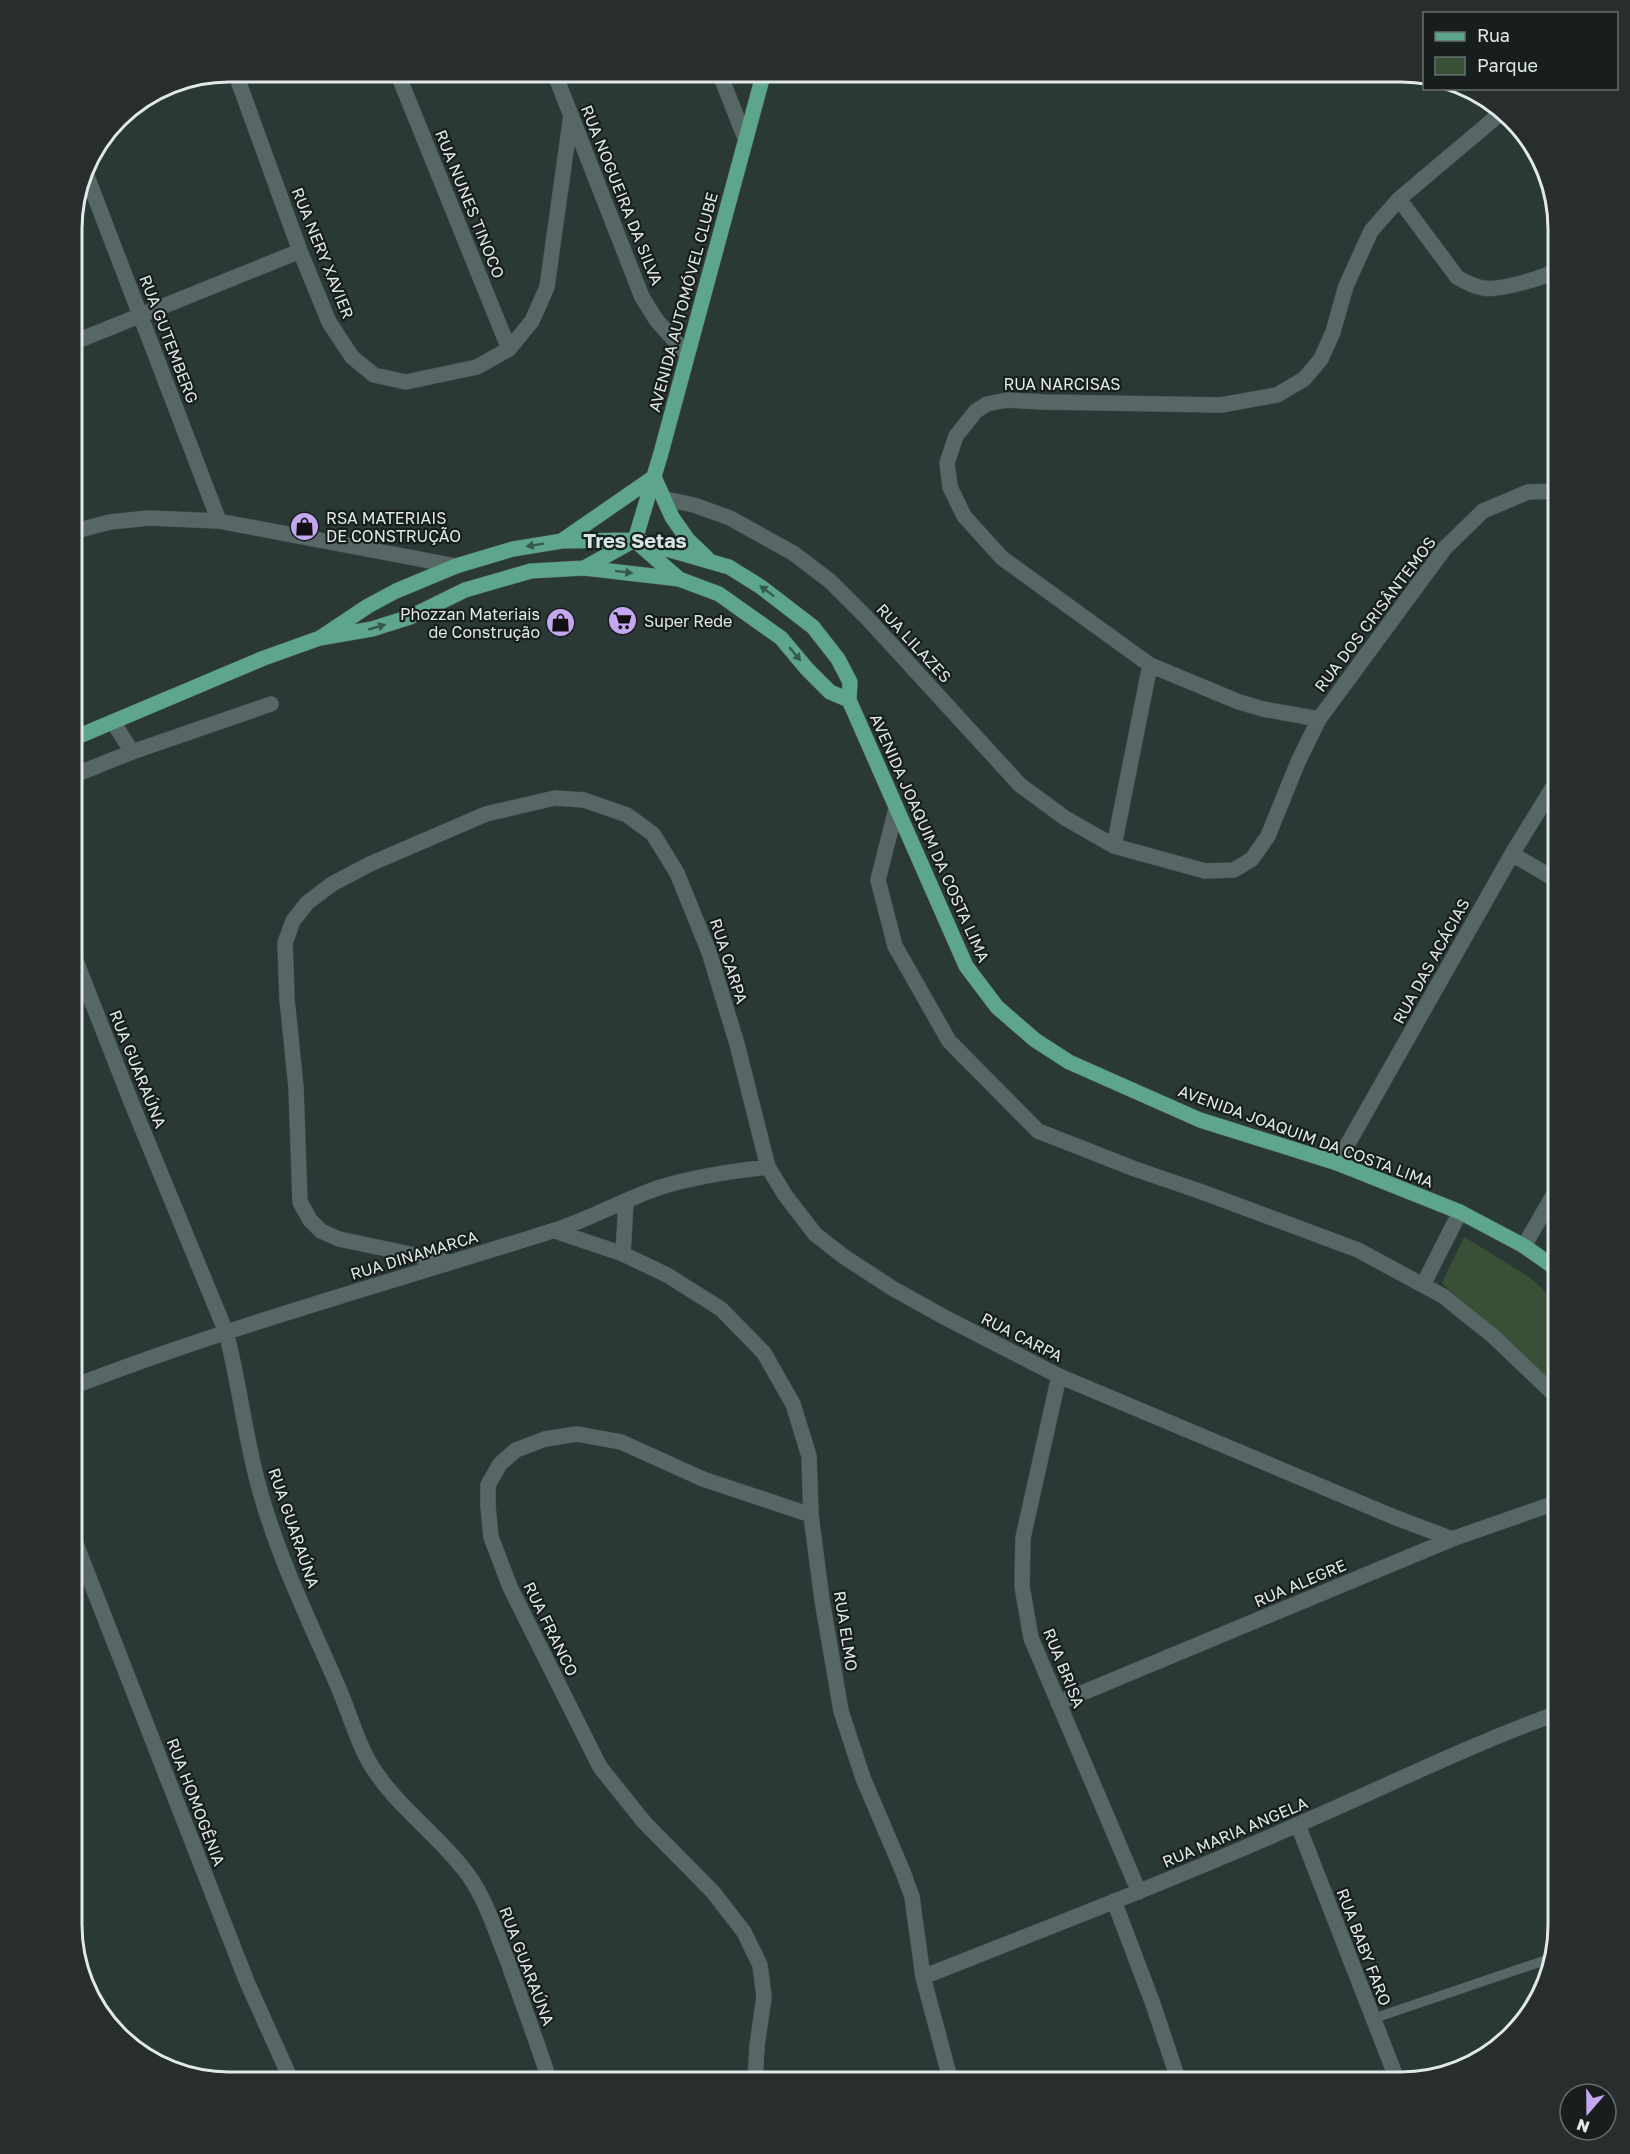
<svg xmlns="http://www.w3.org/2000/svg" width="1630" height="2154" viewBox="0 0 1630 2154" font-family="'Golos Text',sans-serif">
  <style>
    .green { fill: #385036 }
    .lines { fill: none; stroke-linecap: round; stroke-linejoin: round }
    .service-casing { stroke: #485452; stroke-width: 10 }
    .minor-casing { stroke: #485452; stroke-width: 16 }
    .primary-casing { stroke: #485452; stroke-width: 16 }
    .service { stroke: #576765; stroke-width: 9 }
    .minor { stroke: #576765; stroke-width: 15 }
    .primary { stroke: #5da58b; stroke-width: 15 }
    .oneway { fill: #365b4e }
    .labels { text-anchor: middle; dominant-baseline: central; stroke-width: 4.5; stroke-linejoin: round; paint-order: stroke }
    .street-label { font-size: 16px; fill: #e0e9e7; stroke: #171e1d }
    .poi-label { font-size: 16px; fill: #e0e9e7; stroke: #171e1d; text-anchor: start }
    .quarter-label { font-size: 20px; font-weight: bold; fill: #d3e4e2; stroke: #171e1d }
    .rim { fill: none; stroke: #e0e9e7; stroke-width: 3 }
  </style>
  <rect width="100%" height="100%" fill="#2a3836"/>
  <path class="green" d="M 1464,1237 L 1528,1276 L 1558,1303 L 1558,1395 L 1442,1283 Z"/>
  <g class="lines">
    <defs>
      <path id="service" d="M 1372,2019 L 1549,1959"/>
      <path id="minor" d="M 235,72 L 300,251 L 329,322 L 352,357 L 374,375 L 406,382 L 477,367 L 509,349 L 532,321 L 547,287 L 571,115
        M 397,72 L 509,349
        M 554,72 L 642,297 L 657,321 L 687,354
        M 719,72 L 745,138
        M 85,171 L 219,521
        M 1399,199 L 1457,277 C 1465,282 1473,286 1483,288 C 1500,291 1542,278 1558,270
        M 72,343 L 300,251
        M 665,499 L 694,505 L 730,518 L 793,553 L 830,581 L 868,619 L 1020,785 L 1065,818 L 1114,846 L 1205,871 L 1234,870 L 1252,859 L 1268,836 L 1298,762 L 1319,719 L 1445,548 L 1483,511 L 1528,492 L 1558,491
        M 72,532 L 110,522 L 149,518 L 219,521 L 456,566
        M 1319,719 L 1263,709 L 1239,702 L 1150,665 L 1002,558 L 964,516 L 950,487 L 947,463 L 956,436 L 976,411 L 987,404 L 1007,400 L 1043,402 L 1221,405 L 1277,395 L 1304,379 L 1321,359 L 1333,332 L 1346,286 L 1371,231 L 1399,199 L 1501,113
        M 113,722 L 132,752
        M 72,776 L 132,752 L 271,704
        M 896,809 L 878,880 L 895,946 L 949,1041 L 1038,1131 L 1135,1169 L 1202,1192 L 1358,1250 L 1443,1296 L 1493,1336 L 1558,1398
        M 1114,846 L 1150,665
        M 1512,854 L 1558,881
        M 72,951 L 132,1104 L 226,1332 C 240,1385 245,1439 260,1491 C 279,1560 311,1624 339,1689 C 349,1712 356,1738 368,1760 C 394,1806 439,1834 469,1876 C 486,1900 497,1935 508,1962 C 522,2002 537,2042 550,2082
        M 1337,1163 L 1512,854 L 1558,779
        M 555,1231 L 623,1254 L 667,1275 L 721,1309 L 764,1353 L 793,1404 L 809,1456 L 811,1515 L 822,1600 L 841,1711 L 863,1778 L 903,1872 L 912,1897 L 923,1977 L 951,2082
        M 1524,1246 L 1558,1187
        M 623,1254 L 626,1202
        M 448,1262 L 339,1239 L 321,1231 L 310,1220 L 300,1202 L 296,1087 L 287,999 L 285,943 L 293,921 L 307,903 L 332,884 L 370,864 L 486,814 L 555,798 L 584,800 L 627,815 L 653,834 L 677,873 L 709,952 L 737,1044 L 768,1167 L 785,1195 L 815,1234 L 843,1256 L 892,1288 L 944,1317 L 1059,1376 L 1394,1517 L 1452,1539
        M 1423,1285 L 1460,1212
        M 1059,1376 L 1023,1538 L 1022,1586 L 1031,1638 L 1139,1892
        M 72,1387 C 229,1326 392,1282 552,1231 C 589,1220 624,1199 661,1187 C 696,1176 732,1171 768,1167
        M 72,1534 L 247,1982 L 292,2082
        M 1058,1703 L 1452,1539 L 1558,1502
        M 1298,1825 L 1398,2082
        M 1114,1901 L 1153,2004 L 1179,2082
        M 923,1977 C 1049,1927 1175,1879 1299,1824 C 1385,1787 1469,1745 1558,1713
        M 755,2082 L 757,2046 L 764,1997 L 760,1965 L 744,1932 L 713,1892 L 644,1822 L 600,1767 L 510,1587 L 491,1537 L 488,1506 L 488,1485 L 500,1464 L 516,1450 L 545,1439 L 577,1434 L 621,1442 L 703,1479 L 811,1515"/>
      <path id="primary" d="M 654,477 L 672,517 L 688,540 L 707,558
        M 563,540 L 654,477
        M 635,540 L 661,453 L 764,72
        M 639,544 L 679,579
        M 584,568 L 631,542
        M 320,638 L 368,606 L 396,591 L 456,566 L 513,549 L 562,541 L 635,540 L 729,567 L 761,587 L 813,627 L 838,659 L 850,682 L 849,700 L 966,966 L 997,1007 L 1035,1040 L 1069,1062 L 1200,1120 L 1337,1163 L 1460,1212 L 1524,1246 L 1558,1270
        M 72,739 L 264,658 L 320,638 L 372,629 L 410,617 L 465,590 L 531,571 L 584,568 L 679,579 L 719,594 L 781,638 L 807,669 L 830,692 L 849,700"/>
    </defs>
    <use href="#service" class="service-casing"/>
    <use href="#minor" class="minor-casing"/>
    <use href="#primary" class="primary-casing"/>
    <use href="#service" class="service"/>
    <use href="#minor" class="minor"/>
    <use href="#primary" class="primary"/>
  </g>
  <defs><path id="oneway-solid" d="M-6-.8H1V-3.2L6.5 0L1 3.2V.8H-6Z" transform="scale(1.5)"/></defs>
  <g class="oneway">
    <use href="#oneway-solid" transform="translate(535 545) rotate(171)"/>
    <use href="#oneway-solid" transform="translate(624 572) rotate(7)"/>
    <use href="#oneway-solid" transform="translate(767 591) rotate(-143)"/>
    <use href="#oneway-solid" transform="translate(377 627) rotate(-16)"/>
    <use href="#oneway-solid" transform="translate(795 654) rotate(50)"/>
  </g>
  <defs>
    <symbol id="shop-disc" viewBox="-11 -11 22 22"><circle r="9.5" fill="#c4a7f1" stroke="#171e1d"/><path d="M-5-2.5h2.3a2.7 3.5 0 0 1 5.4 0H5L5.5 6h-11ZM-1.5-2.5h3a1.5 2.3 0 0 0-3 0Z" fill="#111"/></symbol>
    <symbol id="supermarket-disc" viewBox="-11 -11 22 22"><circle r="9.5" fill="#c4a7f1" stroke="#171e1d"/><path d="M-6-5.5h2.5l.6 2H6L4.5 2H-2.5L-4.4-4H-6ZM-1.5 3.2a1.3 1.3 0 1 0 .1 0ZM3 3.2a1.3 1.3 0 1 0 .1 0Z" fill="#111"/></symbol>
  </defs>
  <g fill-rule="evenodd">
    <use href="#shop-disc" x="288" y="510" width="33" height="33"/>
    <use href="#supermarket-disc" x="606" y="604" width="33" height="33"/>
    <use href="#shop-disc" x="544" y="606" width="33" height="33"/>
  </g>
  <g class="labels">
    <g class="street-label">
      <text transform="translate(622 195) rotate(68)">RUA NOGUEIRA DA SILVA</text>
      <text transform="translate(470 204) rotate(68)">RUA NUNES TINOCO</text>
      <text transform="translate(323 253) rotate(68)">RUA NERY XAVIER</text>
      <text transform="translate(683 302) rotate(-75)">AVENIDA AUTOMÓVEL CLUBE</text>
      <text transform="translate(169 339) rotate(69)">RUA GUTEMBERG</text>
      <text x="1062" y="384">RUA NARCISAS</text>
      <text transform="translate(1375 614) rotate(-53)">RUA DOS CRISÂNTEMOS</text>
      <text transform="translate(914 643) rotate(47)">RUA LILAZES</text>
      <text transform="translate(930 838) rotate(66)">AVENIDA JOAQUIM DA COSTA LIMA</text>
      <text transform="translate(729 961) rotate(72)">RUA CARPA</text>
      <text transform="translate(1431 961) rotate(-61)">RUA DAS ACÁCIAS</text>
      <text transform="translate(138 1069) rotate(68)">RUA GUARAÚNA</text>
      <text transform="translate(1306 1136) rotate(20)">AVENIDA JOAQUIM DA COSTA LIMA</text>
      <text transform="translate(414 1255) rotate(-17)">RUA DINAMARCA</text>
      <text transform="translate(1022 1337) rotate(27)">RUA CARPA</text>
      <text transform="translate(294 1528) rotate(71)">RUA GUARAÚNA</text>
      <text transform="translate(1300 1583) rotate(-23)">RUA ALEGRE</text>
      <text transform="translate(551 1629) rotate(64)">RUA FRANCO</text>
      <text transform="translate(846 1631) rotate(81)">RUA ELMO</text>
      <text transform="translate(1064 1668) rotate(68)">RUA BRISA</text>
      <text transform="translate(196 1802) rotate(69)">RUA HOMOGÊNIA</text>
      <text transform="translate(1235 1832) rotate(-23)">RUA MARIA ANGELA</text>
      <text transform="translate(1364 1947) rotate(69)">RUA BABY FARO</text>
      <text transform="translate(527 1966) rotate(69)">RUA GUARAÚNA</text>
    </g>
    <g class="poi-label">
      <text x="326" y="518">RSA MATERIAIS<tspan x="326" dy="18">DE CONSTRUÇÃO</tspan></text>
      <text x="540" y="614" text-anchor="end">Phozzan Materiais<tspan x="540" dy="18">de Construção</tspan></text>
      <text x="644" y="621">Super Rede</text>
    </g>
    <g class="quarter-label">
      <text x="635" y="540">Tres Setas</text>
    </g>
  </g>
  <path d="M0 0H1630V2154H0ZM229 82H1401A147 147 0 0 1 1548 229V1925A147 147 0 0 1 1401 2072H229A147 147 0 0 1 82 1925V229A147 147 0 0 1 229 82Z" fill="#272e2d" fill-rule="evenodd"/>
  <path class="rim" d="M229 82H1401A147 147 0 0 1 1548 229V1925A147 147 0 0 1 1401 2072H229A147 147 0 0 1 82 1925V229A147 147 0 0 1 229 82Z"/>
  <rect x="1423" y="12" width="195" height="78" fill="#171e1d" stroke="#676f6e" stroke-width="1.5"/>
  <rect x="1435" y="32" width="30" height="9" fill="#5da58b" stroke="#676f6e" stroke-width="1.5"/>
  <text x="1477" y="42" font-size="18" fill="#e0e9e7">Rua</text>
  <rect x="1435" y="57" width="30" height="18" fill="#385036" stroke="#676f6e" stroke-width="1.5"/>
  <text x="1477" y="72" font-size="18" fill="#e0e9e7">Parque</text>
  <g transform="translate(1588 2112) rotate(200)"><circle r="28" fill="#171e1d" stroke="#676f6e" stroke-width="1.5"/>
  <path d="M0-4.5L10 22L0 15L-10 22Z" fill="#c4a7f1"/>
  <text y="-9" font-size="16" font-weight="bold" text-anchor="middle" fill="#e0e9e7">N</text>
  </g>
</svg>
